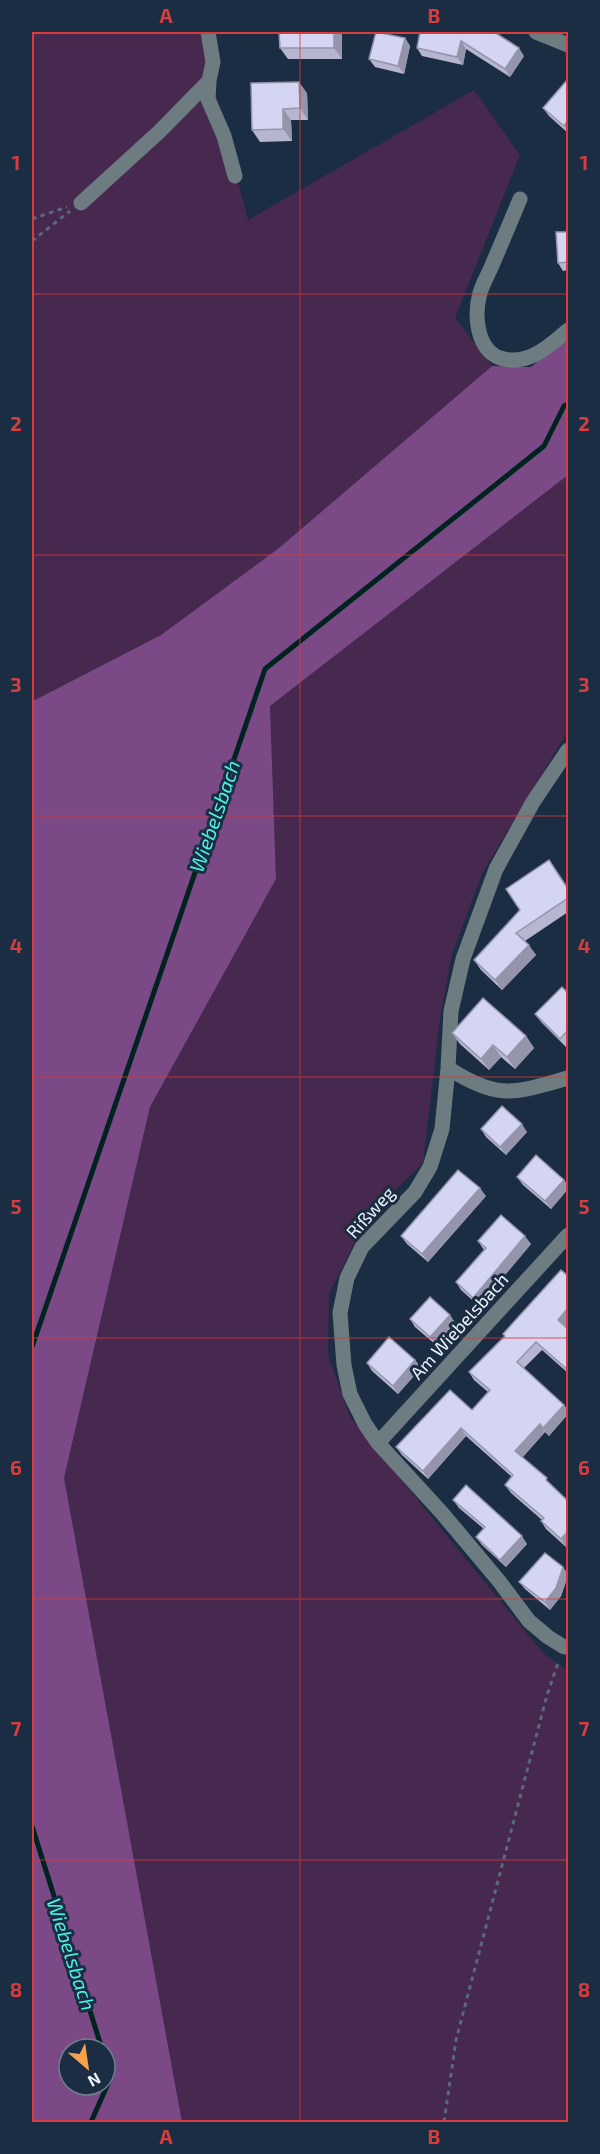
<svg xmlns="http://www.w3.org/2000/svg" width="600" height="2154" viewBox="0 0 600 2154" font-family="'Exo 2',sans-serif">
  <style>
    .green { fill: #47284f }
    .forest { fill: #7b4a86; fill-rule: evenodd }
    .lines { fill: none; stroke-linecap: round; stroke-linejoin: round }
    .stream { stroke: #00231f; stroke-width: 5 }
    .path { stroke: #5b697b; stroke-width: 3; stroke-dasharray: 4.5 4.5; stroke-linecap: butt }
    .minor { stroke: #6c7c81; stroke-width: 15 }
    .wall { fill: #b6b6d1 }
    .shaded-wall { fill: #9494aa }
    .building { fill: #d4d4f3; stroke: #9494aa; stroke-width: 1.5 }
    .grid { fill: none; stroke: #d83c3d; stroke-width: 1.5; stroke-opacity: 0.55 }
    .labels { text-anchor: middle; dominant-baseline: central; stroke-width: 6; stroke-linejoin: round; paint-order: stroke }
    .street-label { font-size: 18px; fill: #eef5fd; stroke: #1b2d42 }
    .water-label { font-size: 20px; font-style: italic; fill: #49f4e4; stroke: #1b2d42 }
    .neatline { fill: none; stroke: #d83c3d; stroke-width: 2 }
    .grid-label { font-size: 20px; text-anchor: middle; font-weight: bold; fill: #d83c3d }
  </style>
  <rect width="100%" height="100%" fill="#1b2d42"/>
  <path class="green" d="M 32,32 L 200,32 L 248,220 L 474,90 L 520,155 L 455,318 L 492,366 L 279,548 L 161,635 L 35,700 L 32,699 Z
    M 568,475 L 568,731 L 483,872 L 452,954 L 440,1019 L 423,1163 L 367,1218 L 329,1294 L 328,1355 L 350,1417 L 543,1653 L 568,1671 L 568,2122 L 182,2122 L 64,1478 L 150,1107 L 276,879 L 270,706 Z"/>
  <path class="forest" d="M 568,336 L 568,475 L 270,706 L 276,879 L 150,1107 L 64,1478 L 182,2122 L 32,2122 L 32,699 L 35,700 L 161,635 L 279,548 L 492,366 L 531,367 ZM 69,2049 L 105,2049 L 105,2085 L 69,2085 Z"/>
  <g class="lines">
    <path class="stream" d="M 32,1347 L 265,669 L 544,446 L 564,406 L 568,404
      M 32,1826 L 102,2049
      M 91,2122 L 111,2077 L 105,2059"/>
    <path class="path" d="M 32,219 L 67,207
      M 32,241 L 70,211
      M 444,2122 L 456,2040 L 547,1695 L 558,1663"/>
    <path class="minor" d="M 536,32 L 568,45
      M 209,81 L 208,99 L 224,136 L 235,176
      M 520,199 C 511,221 502,242 493,263 C 489,273 483,283 480,293 C 474,314 476,349 500,358 C 528,367 549,346 568,330
      M 81,203 L 160,131 L 209,81 L 213,62 L 208,32
      M 568,750 L 533,802 L 496,869 L 463,959 L 451,1011 L 448,1068 L 442,1129 L 430,1167 L 415,1192 L 362,1247 L 347,1278 L 340,1313 L 344,1365 L 350,1394 L 365,1424 L 378,1443 L 442,1513 L 499,1581 L 529,1621 L 548,1637 L 564,1647 L 568,1647
      M 448,1068 C 499,1101 514,1093 568,1078
      M 378,1443 L 568,1235"/>
  </g>
  <path class="wall" d="M 279,32 L 342,32 L 342,59 L 288,59 L 280,48 Z
    M 420,32 L 524,56 L 510,77 L 466,49 L 463,65 L 422,56 L 417,48 Z
    M 405,38 L 410,46 L 404,74 L 375,67 L 369,59 Z
    M 568,79 L 568,133 L 549,116 L 543,108 Z
    M 251,83 L 307,93 L 308,120 L 291,120 L 292,141 L 260,142 L 252,130 Z
    M 568,232 L 568,270 L 563,271 L 558,263 Z
    M 568,889 L 568,912 L 525,941 L 536,955 L 502,990 L 481,970 L 474,960 Z
    M 568,993 L 568,1044 L 566,1047 L 541,1022 L 535,1014 Z
    M 452,1033 L 526,1036 L 534,1048 L 515,1069 L 501,1057 L 489,1070 L 460,1044 Z
    M 481,1129 L 527,1132 L 506,1155 L 486,1137 Z
    M 517,1177 L 564,1180 L 568,1186 L 568,1189 L 551,1209 L 523,1185 Z
    M 486,1196 L 428,1262 L 407,1244 L 401,1236 Z
    M 478,1241 L 531,1244 L 479,1306 L 461,1290 L 456,1282 L 484,1250 Z
    M 568,1276 L 568,1322 L 565,1326 L 568,1329 L 568,1373 L 542,1350 L 524,1368 L 564,1405 L 568,1411 L 568,1414 L 549,1436 L 545,1432 L 522,1458 L 568,1501 L 568,1545 L 566,1547 L 546,1529 L 541,1521 L 542,1520 L 511,1493 L 505,1485 L 512,1477 L 466,1436 L 428,1479 L 402,1455 L 396,1447 L 472,1410 L 488,1392 L 474,1380 L 469,1372 Z
    M 450,1315 L 455,1323 L 436,1345 L 415,1327 L 410,1319 Z
    M 415,1360 L 421,1368 L 398,1394 L 372,1371 L 367,1363 Z
    M 453,1500 L 527,1544 L 506,1567 L 482,1545 L 476,1537 L 484,1529 L 459,1508 Z
    M 563,1567 L 568,1575 L 561,1596 L 550,1610 L 525,1589 L 519,1582 Z"/>
  <path class="shaded-wall" d="M 334,32 L 342,32 L 342,59 L 334,48 Z
    M 405,38 L 410,46 L 404,74 L 398,66 Z
    M 461,41 L 466,49 L 463,65 L 457,57 Z
    M 519,48 L 524,56 L 510,77 L 505,69 Z
    M 299,82 L 307,93 L 308,120 L 300,108 Z
    M 283,109 L 291,120 L 292,141 L 283,129 Z
    M 568,120 L 568,132 L 564,126 Z
    M 529,945 L 536,955 L 502,990 L 495,980 Z
    M 526,1036 L 534,1048 L 515,1069 L 507,1057 Z
    M 493,1045 L 501,1057 L 489,1070 L 481,1059 Z
    M 522,1124 L 527,1132 L 506,1155 L 500,1147 Z
    M 564,1180 L 568,1186 L 568,1189 L 551,1209 L 545,1201 Z
    M 480,1188 L 486,1196 L 428,1262 L 422,1254 Z
    M 525,1236 L 531,1244 L 479,1306 L 473,1298 Z
    M 568,1308 L 568,1322 L 564,1328 L 558,1320 Z
    M 450,1315 L 455,1323 L 436,1345 L 430,1337 Z
    M 415,1360 L 421,1368 L 398,1394 L 393,1386 Z
    M 564,1405 L 568,1411 L 568,1414 L 549,1436 L 543,1428 Z
    M 540,1424 L 545,1432 L 521,1459 L 515,1451 Z
    M 461,1428 L 466,1436 L 428,1479 L 423,1471 Z
    M 568,1531 L 568,1545 L 566,1547 L 561,1539 Z
    M 522,1536 L 527,1544 L 506,1567 L 500,1560 Z
    M 563,1567 L 568,1576 L 561,1596 L 550,1610 L 545,1602 Z"/>
  <path class="building" d="M 279,32 L 334,32 L 334,48 L 280,48 Z
    M 376,32 L 405,38 L 398,66 L 369,59 Z
    M 420,32 L 494,32 L 519,48 L 505,69 L 461,41 L 457,57 L 417,48 Z
    M 568,79 L 568,120 L 564,126 L 543,108 Z
    M 299,82 L 300,108 L 283,109 L 283,129 L 252,130 L 251,83 Z
    M 556,232 L 568,232 L 568,262 L 558,263 Z
    M 549,860 L 568,889 L 568,898 L 516,933 L 529,945 L 495,980 L 474,960 L 520,910 L 506,889 Z
    M 562,987 L 568,993 L 568,1030 L 560,1039 L 535,1014 Z
    M 483,998 L 526,1036 L 507,1057 L 493,1045 L 481,1059 L 452,1033 Z
    M 502,1106 L 522,1124 L 500,1147 L 481,1129 Z
    M 536,1155 L 564,1180 L 545,1201 L 517,1177 Z
    M 458,1170 L 480,1188 L 422,1254 L 401,1236 Z
    M 501,1215 L 525,1236 L 473,1298 L 456,1282 L 486,1248 L 478,1241 Z
    M 561,1270 L 568,1276 L 568,1308 L 558,1320 L 568,1329 L 568,1370 L 536,1342 L 517,1362 L 564,1405 L 543,1428 L 540,1424 L 515,1451 L 547,1478 L 546,1480 L 568,1501 L 568,1531 L 561,1539 L 541,1521 L 544,1518 L 505,1485 L 513,1475 L 461,1428 L 423,1471 L 396,1447 L 450,1390 L 472,1410 L 490,1390 L 469,1372 L 505,1336 L 503,1334 Z
    M 430,1297 L 450,1315 L 430,1337 L 410,1319 Z
    M 389,1337 L 415,1360 L 393,1386 L 367,1363 Z
    M 466,1485 L 522,1536 L 500,1560 L 476,1537 L 485,1527 L 453,1500 Z
    M 545,1553 L 563,1567 L 556,1588 L 545,1602 L 519,1582 Z"/>
  <path class="grid" d="M 300,32 L 300,2122M 32,294 L 568,294M 32,555 L 568,555M 32,816 L 568,816M 32,1077 L 568,1077M 32,1338 L 568,1338M 32,1599 L 568,1599M 32,1860 L 568,1860"/>
  <g class="labels">
    <g class="street-label">
      <text transform="translate(370 1212) rotate(-48)">Rißweg</text>
      <text transform="translate(459 1326) rotate(-48)">Am Wiebelsbach</text>
    </g>
    <g class="water-label">
      <text transform="translate(214 816) rotate(-71)">Wiebelsbach</text>
      <text transform="translate(72 1954) rotate(72)">Wiebelsbach</text>
    </g>
  </g>
  <rect width="600" height="2154" fill="none" stroke="#1b2d42" stroke-width="66"/>
  <g transform="translate(87 2067) rotate(151)"><circle r="28" fill="#1b2d42" stroke="#6f7d8d" stroke-width="1.5"/>
  <path d="M0-4.5L10 22L0 15L-10 22Z" fill="#f9a04d"/>
  <text y="-9" font-size="16" font-weight="bold" text-anchor="middle" fill="#eef5fd">N</text>
  </g>
  <rect x="33" y="33" width="534" height="2088" class="neatline"/>
  <g class="grid-label">
    <text x="166" y="23">A</text>
    <text x="434" y="23">B</text>
    <text x="16" y="170">1</text>
    <text x="584" y="170">1</text>
    <text x="16" y="431">2</text>
    <text x="584" y="431">2</text>
    <text x="16" y="692">3</text>
    <text x="584" y="692">3</text>
    <text x="16" y="953">4</text>
    <text x="584" y="953">4</text>
    <text x="16" y="1214">5</text>
    <text x="584" y="1214">5</text>
    <text x="16" y="1475">6</text>
    <text x="584" y="1475">6</text>
    <text x="16" y="1736">7</text>
    <text x="584" y="1736">7</text>
    <text x="16" y="1997">8</text>
    <text x="584" y="1997">8</text>
    <text x="166" y="2144">A</text>
    <text x="434" y="2144">B</text>
  </g>
</svg>
